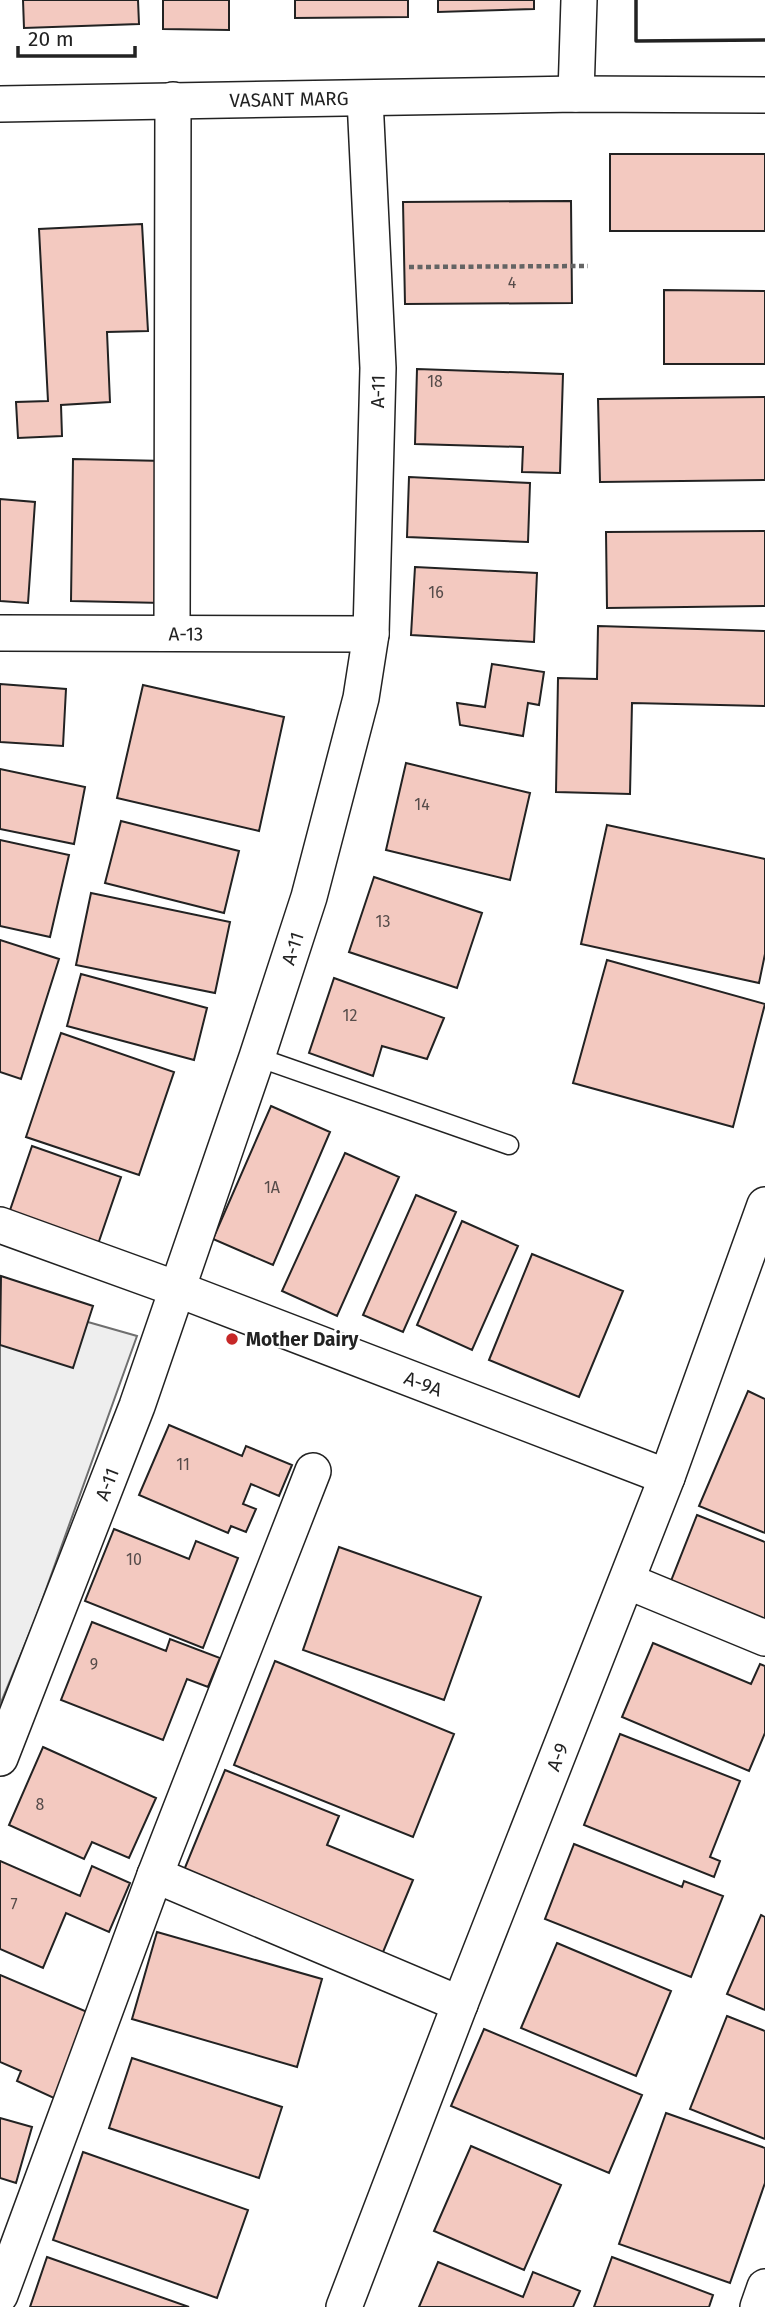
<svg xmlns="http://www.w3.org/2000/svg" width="765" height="2307" viewBox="0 0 765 2307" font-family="'Fira Sans',sans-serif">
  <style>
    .green { fill: #eee; stroke: #6f6f6f; stroke-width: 2 }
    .building { fill: #f3c9c0; stroke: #222; stroke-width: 2 }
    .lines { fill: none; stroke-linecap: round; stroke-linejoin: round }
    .lane-casing { stroke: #222; stroke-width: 21 }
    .street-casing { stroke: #222; stroke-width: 38 }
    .path { stroke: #646464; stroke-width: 4.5; stroke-dasharray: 5 3.5; stroke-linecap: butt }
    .lane { stroke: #fff; stroke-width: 18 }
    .street { stroke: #fff; stroke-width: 35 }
    .wall { stroke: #222; stroke-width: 3.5 }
    .poi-dot { fill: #c62828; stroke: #fff; stroke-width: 2.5 }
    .labels { text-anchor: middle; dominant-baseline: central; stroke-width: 5; stroke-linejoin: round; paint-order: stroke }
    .number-label { font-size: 16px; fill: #564c4a }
    .street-label { font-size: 19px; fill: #222; stroke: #fff }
    .poi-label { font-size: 19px; font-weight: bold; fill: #222; stroke: #fff; text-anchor: start }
  </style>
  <rect width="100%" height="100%" fill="#fff"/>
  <path class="green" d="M 0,1297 L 137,1336 L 35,1620 L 0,1705 Z"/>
  <path class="building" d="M 23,0 L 138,0 L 139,24 L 24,28 Z
    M 163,0 L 229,0 L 229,30 L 163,29 Z
    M 295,0 L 408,0 L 408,17 L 295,18 Z
    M 438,0 L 534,0 L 534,9 L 438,12 Z
    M 610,154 L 765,154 L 765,231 L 610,231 Z
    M 571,201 L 572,303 L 405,304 L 403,202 Z
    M 142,224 L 148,331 L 107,332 L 110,402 L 61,405 L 62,436 L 18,438 L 16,402 L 48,401 L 39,229 Z
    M 664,290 L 765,291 L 765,364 L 664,364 Z
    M 417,369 L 563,374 L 560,473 L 522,472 L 523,447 L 415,444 Z
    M 765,397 L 765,480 L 600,482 L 598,399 Z
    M 73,459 L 165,461 L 163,603 L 71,601 Z
    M 409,477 L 530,483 L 528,542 L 407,537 Z
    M 0,499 L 35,502 L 28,603 L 0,601 Z
    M 765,531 L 765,606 L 607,608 L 606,532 Z
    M 415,567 L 537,573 L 534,642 L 411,635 Z
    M 598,626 L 765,631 L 765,706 L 632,703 L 630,794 L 556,792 L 558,678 L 597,679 Z
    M 492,664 L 544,672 L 539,705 L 528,703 L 523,736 L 460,725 L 457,703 L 485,707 Z
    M 0,684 L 66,689 L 63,746 L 0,742 Z
    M 143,685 L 284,717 L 259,831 L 117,798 Z
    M 406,763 L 530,793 L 510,880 L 386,850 Z
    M 0,769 L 85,787 L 74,844 L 0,829 Z
    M 121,821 L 239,851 L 224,913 L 105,883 Z
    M 607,825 L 765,859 L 765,954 L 759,983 L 581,944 Z
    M 0,840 L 69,855 L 50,937 L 0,926 Z
    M 374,877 L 482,913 L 457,988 L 349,952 Z
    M 91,893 L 230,922 L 215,993 L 76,965 Z
    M 0,940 L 59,959 L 21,1079 L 0,1072 Z
    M 607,960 L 765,1004 L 733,1127 L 573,1083 Z
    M 81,974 L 207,1008 L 194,1060 L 67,1026 Z
    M 334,978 L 444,1018 L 427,1059 L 382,1046 L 373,1076 L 309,1053 Z
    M 61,1033 L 174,1072 L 139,1175 L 26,1137 Z
    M 271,1106 L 330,1132 L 273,1265 L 213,1239 Z
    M 32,1146 L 121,1177 L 96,1250 L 7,1219 Z
    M 345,1153 L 399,1177 L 337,1316 L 282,1291 Z
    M 416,1195 L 456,1212 L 403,1332 L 363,1315 Z
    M 462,1221 L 518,1246 L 472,1350 L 417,1325 Z
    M 532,1254 L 623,1291 L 579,1397 L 489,1360 Z
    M 1,1276 L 93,1306 L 73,1368 L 0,1345 Z
    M 748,1391 L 765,1399 L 765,1533 L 699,1506 Z
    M 169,1425 L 242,1456 L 246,1446 L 292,1465 L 279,1496 L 251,1484 L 243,1504 L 256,1509 L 246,1532 L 231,1526 L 228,1533 L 139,1495 Z
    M 697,1515 L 765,1542 L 765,1623 L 669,1586 Z
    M 114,1529 L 189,1559 L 196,1541 L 238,1558 L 203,1648 L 85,1601 Z
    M 339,1547 L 481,1597 L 444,1700 L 303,1650 Z
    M 92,1622 L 166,1651 L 170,1639 L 220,1658 L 208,1687 L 187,1679 L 163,1740 L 61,1700 Z
    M 653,1643 L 751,1684 L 760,1664 L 765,1666 L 765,1733 L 749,1771 L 622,1717 Z
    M 275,1661 L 454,1734 L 413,1837 L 234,1765 Z
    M 620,1734 L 740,1781 L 710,1857 L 720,1861 L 714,1877 L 584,1825 Z
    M 43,1747 L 156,1798 L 129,1858 L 92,1842 L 84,1859 L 9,1825 Z
    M 225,1770 L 339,1816 L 327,1845 L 413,1880 L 381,1957 L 182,1875 Z
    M 574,1844 L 682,1887 L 684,1881 L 723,1896 L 691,1977 L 545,1919 Z
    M 0,1861 L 80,1896 L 92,1866 L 130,1883 L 109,1932 L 66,1913 L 43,1968 L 0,1949 Z
    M 761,1915 L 765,1917 L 765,2010 L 727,1994 Z
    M 157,1932 L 322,1979 L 297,2067 L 132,2019 Z
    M 557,1943 L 671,1991 L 636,2076 L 521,2028 Z
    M 0,1975 L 92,2014 L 56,2099 L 17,2081 L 21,2071 L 0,2062 Z
    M 727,2016 L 765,2031 L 765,2139 L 690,2109 Z
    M 484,2029 L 642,2095 L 609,2173 L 451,2106 Z
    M 132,2058 L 282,2107 L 259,2178 L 109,2128 Z
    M 666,2113 L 765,2148 L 765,2183 L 730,2283 L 619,2244 Z
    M 0,2118 L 32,2127 L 16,2183 L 0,2178 Z
    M 471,2146 L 561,2185 L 524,2270 L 434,2231 Z
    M 83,2152 L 248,2210 L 217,2298 L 53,2240 Z
    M 47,2257 L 189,2307 L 30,2307 Z
    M 612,2257 L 713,2295 L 709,2307 L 594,2307 Z
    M 438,2262 L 523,2297 L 533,2272 L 580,2291 L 573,2307 L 419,2307 Z"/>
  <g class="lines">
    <defs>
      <path id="lane" d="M 257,1057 L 509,1145"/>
      <g id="street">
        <path d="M 576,94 L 579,0"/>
        <path id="s1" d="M 0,104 L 576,94 L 765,95"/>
        <path id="s2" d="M 0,633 L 371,634"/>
        <path d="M 172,633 L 173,100"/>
        <path id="s3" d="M 0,1225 L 177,1289 L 667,1477"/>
        <path d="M 627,1581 L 765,1638"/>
        <path id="s4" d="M 0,1758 L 137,1406 L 257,1057 L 309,897 L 361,698 L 371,634 L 378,368 L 365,99"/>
        <path d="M 155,1875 L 460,2004"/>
        <path d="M 0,2295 L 155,1875 L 313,1471"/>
        <path id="s5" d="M 344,2307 L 460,2004 L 667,1477 L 765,1205"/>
        <path d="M 758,2307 L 765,2287"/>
      </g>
    </defs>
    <use href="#lane" class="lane-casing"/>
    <use href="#street" class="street-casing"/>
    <path class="path" d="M 409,267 L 588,266"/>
    <use href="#lane" class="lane"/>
    <use href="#street" class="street"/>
    <path class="wall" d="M 636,0 L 636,41 L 765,40"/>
  </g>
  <circle class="poi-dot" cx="232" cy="1339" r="7"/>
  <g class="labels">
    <g class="number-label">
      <text x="512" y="282">4</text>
      <text x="435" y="381">18</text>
      <text x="436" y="592">16</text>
      <text x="422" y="804">14</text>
      <text x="383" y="921">13</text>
      <text x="350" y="1015">12</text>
      <text x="272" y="1187">1A</text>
      <text x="183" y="1464">11</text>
      <text x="134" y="1559">10</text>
      <text x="94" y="1664">9</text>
      <text x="40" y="1804">8</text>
      <text x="14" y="1904">7</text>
    </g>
    <g class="street-label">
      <text stroke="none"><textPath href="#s1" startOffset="289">VASANT MARG</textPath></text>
      <text stroke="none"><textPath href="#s4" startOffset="1428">A-11</textPath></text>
      <text stroke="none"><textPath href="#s2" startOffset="186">A-13</textPath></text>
      <text stroke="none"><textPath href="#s4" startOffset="861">A-11</textPath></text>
      <text stroke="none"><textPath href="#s3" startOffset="452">A-9A</textPath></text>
      <text stroke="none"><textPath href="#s4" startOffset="294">A-11</textPath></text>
      <text stroke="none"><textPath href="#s5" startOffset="590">A-9</textPath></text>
    </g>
    <g class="poi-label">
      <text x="246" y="1339">Mother Dairy</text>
    </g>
  </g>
  <path d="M18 46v10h117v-10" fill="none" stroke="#222222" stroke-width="3.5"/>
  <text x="28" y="46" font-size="21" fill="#222222" stroke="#ffffff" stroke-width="5" paint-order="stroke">20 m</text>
</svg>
